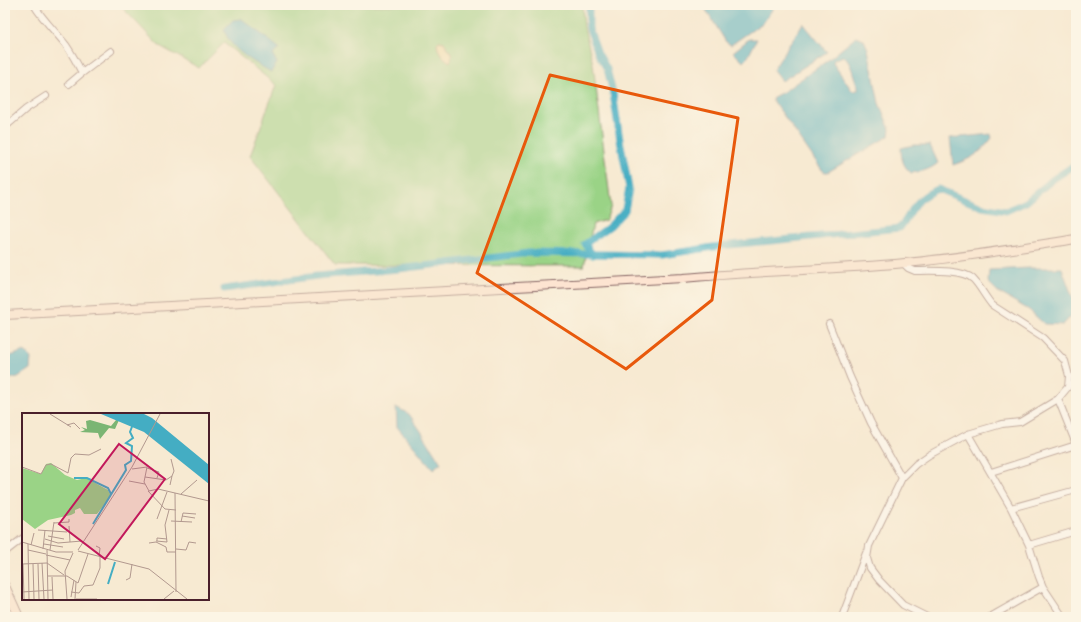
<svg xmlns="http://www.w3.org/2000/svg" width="1081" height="622" viewBox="0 0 1081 622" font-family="Delius,sans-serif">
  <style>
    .green { fill: #9ad386; stroke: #727958 }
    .sand { fill: #eeda9e; stroke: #9c7c64 }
    .water { fill: #44adc3; stroke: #476677; fill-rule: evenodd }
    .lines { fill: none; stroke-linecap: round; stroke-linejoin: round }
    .canal { stroke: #44adc3; stroke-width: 7 }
    .minor-casing { stroke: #876665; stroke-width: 8 }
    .secondary-casing { stroke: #876665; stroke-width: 10 }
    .minor { stroke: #fff; stroke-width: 6 }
    .secondary { stroke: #fde4d1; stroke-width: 8 }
    .marked { fill: none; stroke: #e8590c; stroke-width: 3; stroke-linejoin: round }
    .inset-river { fill: none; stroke: #44adc3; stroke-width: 2 }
    .inset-road { fill: none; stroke: #b2998f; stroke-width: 1 }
    .view { fill: #c2185b; fill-opacity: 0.15; stroke: #c2185b; stroke-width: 2 }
    .inset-edge { fill: none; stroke: #4a1f2b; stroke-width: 2 }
  </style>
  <rect width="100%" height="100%" fill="#fcf5e5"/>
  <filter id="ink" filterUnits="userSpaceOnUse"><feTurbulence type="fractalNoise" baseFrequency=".025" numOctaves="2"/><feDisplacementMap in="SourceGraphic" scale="8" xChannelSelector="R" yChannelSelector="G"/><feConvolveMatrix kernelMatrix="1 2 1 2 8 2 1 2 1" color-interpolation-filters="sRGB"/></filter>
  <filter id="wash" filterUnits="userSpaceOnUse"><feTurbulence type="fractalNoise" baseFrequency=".012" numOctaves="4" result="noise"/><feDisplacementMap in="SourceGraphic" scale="16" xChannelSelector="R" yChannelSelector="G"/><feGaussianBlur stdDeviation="0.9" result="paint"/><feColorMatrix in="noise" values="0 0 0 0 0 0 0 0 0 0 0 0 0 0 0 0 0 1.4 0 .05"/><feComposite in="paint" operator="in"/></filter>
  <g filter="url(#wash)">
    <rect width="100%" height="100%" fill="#f7ead2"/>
    <path class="green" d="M 120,5 L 582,5 L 584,27 L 593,64 L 611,206 L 606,220 L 593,224 L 584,266 L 335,265 L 250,156 L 276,85 L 224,43 L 199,68 L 158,45 Z"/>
    <path class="sand" d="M 439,41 L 444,42 C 447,48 455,55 450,62 C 443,58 437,51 437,43 Z"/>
    <path class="water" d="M 704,5 L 775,5 L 764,22 L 731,45 L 726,42 L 706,10 Z
      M 242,19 L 279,48 L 273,55 L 277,63 L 271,72 C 254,62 229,49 224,29 L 233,20 Z
      M 803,23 L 827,52 L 782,81 L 773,70 Z
      M 856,37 L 860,37 L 864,40 L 868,49 L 879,103 L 890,129 L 889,136 L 828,172 L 825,172 L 822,170 L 772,99 L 775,96 L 783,92 L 828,60 ZM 843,56 C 852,62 853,77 858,87 L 858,90 L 853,91 L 851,89 L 833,63 L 834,60 Z
      M 749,39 L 757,39 L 748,57 L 743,62 L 733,52 Z
      M 991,134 L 992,138 C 980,154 971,159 953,165 L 950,138 Z
      M 913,145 L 930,145 L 938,163 C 930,170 921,172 911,173 C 903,166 901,159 901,148 Z
      M 1029,268 L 1062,268 L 1076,307 L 1072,315 L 1063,325 L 1044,324 L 1029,310 L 998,292 L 988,282 L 989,270 Z
      M 24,351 L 31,358 L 30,369 L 18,377 L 5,380 L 5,358 Z
      M 396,407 L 409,414 L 421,431 L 441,463 L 433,469 L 397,427 Z"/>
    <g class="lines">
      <path class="canal" d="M 589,5 L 589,28 L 598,53 L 607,69 L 613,93 L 620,140 L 629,188 L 625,210 L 610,226 L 585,244 L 593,255
        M 224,289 L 317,276 L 399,269 L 529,253 L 662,255 L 720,246 L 900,228 C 913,210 916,197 938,189 L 982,207 L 1006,211 L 1026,202 L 1052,180 L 1076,164"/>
    </g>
  </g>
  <g filter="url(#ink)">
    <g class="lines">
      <defs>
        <path id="minor" d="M 34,5 C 43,20 55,31 66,45 C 72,54 77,63 82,73 L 111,51
          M 69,84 L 82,73
          M 5,127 L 26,109 L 46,96
          M 903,263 L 908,268 L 915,271 C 929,271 962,269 973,279 C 980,286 985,297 992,305 L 1043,338 L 1065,361 L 1069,376 L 1068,387 L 1058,399 L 1020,422 L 1002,424 L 968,434 L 929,455 L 916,464 L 902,478 L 869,546 L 867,558 L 870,568 L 879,580 L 903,605 L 927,617
          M 829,324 L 850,377 L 871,423 L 902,478
          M 1058,399 L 1076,444
          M 968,434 L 1011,508 L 1029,545 L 1039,577 L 1043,587 L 1063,617
          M 991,472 L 1076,445
          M 1011,508 L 1076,490
          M 1029,545 L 1076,531
          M 5,552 L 23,538
          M 842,617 L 866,553
          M 990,617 L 1043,587"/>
        <path id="secondary" d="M 5,315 L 683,278 C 757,271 831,270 905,263 C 962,258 1019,248 1076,239
          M 5,586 L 19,617"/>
      </defs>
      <use href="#minor" class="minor-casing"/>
      <use href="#secondary" class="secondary-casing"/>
      <use href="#minor" class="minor"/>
      <use href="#secondary" class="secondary"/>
    </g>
  </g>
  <path d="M0 0H1081V622H0ZM 550,75 L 738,118 L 712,300 L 626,369 L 477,273 Z" fill="#f7ead2" fill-opacity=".55" fill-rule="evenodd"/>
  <path class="marked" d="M 550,75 L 738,118 L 712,300 L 626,369 L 477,273 Z"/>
  <g transform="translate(22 413)">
    <rect width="187" height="187" fill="#f7ead2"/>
    <path d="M 29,50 L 43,62 L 55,67 L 64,65 L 86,77 L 89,83 L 75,101 L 62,101 L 58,95 L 53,97 L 53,100 L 49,102 L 26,107 L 13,116 L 0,106 L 0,55 L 19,61 L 24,51 Z" fill="#9ad386"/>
    <path d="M 68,7 L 89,13 L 94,7 L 97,7 L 93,16 L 87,15 L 78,26 L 76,20 L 58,19 L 63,17 L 59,14 L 65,16 L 64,8 Z" fill="#7bb573"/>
    <path d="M 79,1 L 122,1 L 130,5 L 187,52 L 187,71 L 122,19 Z" fill="#44adc3"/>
    <path class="inset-river" d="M 52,65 L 65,65 L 86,75 L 89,81M 71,111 L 104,57 L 103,52 L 109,48 L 110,33 L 104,30 L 111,25 L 108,19 L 111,11M 86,171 L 93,149"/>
    <path class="inset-road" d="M 28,1 L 49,14M 45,12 L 52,10 L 58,16M 149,46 L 152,58 L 150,63M 0,54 L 19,61 L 24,52 L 29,51 L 46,60 L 49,45 L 53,41 L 67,42 L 79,36M 125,55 L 137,59 L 135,65M 110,56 L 125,54 L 122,69 L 127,78 L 136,76 L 187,88M 123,64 L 144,67 L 150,63 L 148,72M 107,68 L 123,71M 126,78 L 143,96 L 154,97M 153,80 L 154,179M 159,81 L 175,67M 160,103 L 173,105M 135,106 L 145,79M 149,108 L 170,109M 159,109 L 161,100 L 174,101M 32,110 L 47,109 L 47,106M 47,113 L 48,129M 16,117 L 45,119M 26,123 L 42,126M 23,126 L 36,130 L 60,128M 134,128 L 145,129 L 143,112 L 147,97M 135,128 L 135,125 L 145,126M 0,129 L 34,139 L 51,139M 127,130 L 134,129 L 144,134 L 145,139 L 154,139M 6,131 L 7,186M 22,131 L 41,134M 9,132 L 12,120M 74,133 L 78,135 L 77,143M 21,136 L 23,117M 154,136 L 164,137 L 167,129 L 174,130M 6,137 L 24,141M 25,137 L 26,186M 28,137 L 32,109M 56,137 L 110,54 L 138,1M 56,138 L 127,156 L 165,186M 24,142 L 48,147M 20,150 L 22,186M 0,151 L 25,150 L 42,162M 1,151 L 2,186M 11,151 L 12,186M 16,151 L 17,186M 26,163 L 45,163 L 56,170 L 66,141M 30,164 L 31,186M 104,167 L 108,165 L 110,151M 0,179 L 31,177M 49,179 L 57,180 L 62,173 L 71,172 L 78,155 L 78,144M 49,184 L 52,167M 45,186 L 43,158 L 51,140M 53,186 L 54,169M 54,186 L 75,186M 142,186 L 152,178"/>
    <path class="view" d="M 97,31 L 143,66 L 83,146 L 37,111 Z"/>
    <rect width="187" height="187" class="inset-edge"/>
  </g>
  <rect width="1081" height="622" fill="none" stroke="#fcf5e5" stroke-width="20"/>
</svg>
